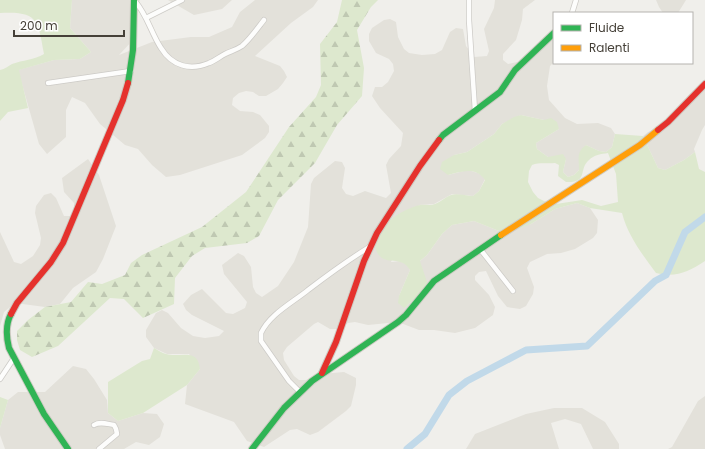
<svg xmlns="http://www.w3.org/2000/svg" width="705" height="449" viewBox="0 0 705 449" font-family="Poppins,sans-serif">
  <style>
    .residential { fill: #e3e1da }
    .green { fill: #dde8ce; fill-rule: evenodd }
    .forest { fill: url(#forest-firs) }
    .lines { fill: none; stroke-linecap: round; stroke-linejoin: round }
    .river { stroke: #c1d9e9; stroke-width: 7 }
    .street-casing { stroke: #cdcbc7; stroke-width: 6 }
    .fast-casing { stroke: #cecbc3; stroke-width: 8 }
    .slow-casing { stroke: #cecbc3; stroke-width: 8 }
    .jam-casing { stroke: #cecbc3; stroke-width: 8 }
    .street { stroke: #fdfdfc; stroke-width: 4.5 }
    .fast { stroke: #30b455; stroke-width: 6 }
    .slow { stroke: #ff9f0a; stroke-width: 6 }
    .jam { stroke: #e5322d; stroke-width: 6 }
  </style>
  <defs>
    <pattern id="forest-firs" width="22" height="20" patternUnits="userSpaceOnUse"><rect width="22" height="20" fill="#dde8ce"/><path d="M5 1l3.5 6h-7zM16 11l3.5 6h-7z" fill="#bfc8b2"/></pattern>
  </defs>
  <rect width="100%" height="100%" fill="#f0efeb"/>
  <path class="residential" d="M 72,0 L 140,0 L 138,4 L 134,6 L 134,39 L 119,55 L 152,42 L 191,37 L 209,37 L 232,27 L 240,12 L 255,0 L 318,0 L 313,7 L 291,23 L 255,56 L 280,66 L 284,71 L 287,77 L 283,83 L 278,89 L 266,96 L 259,96 L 253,92 L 246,91 L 239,93 L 233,98 L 232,105 L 240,111 L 253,112 L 260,115 L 269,126 L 269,132 L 265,138 L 242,155 L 180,175 L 166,177 L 152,165 L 138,149 L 125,145 L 100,124 L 85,103 L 72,97 L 66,110 L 66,137 L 47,154 L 39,144 L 18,70 L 54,60 L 80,59 L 91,52 L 70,28 Z
    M 168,0 L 232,0 L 222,9 L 194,15 Z
    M 495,0 L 535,0 L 523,9 L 522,20 L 516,40 L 503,54 L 503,60 L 508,64 L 522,61 L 549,42 L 554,36 L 554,62 L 550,66 L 547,86 L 549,100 L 565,118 L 577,124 L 598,123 L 611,128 L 615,134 L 612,147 L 606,152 L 599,151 L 586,145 L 579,156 L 579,170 L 574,175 L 568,177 L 563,172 L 566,159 L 548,157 L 537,149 L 536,143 L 559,129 L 544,120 L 521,115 L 502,124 L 494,134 L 467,152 L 454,155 L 448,175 L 468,170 L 481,174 L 485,179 L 479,191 L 473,196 L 452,194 L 434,204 L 419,205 L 391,262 L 401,261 L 407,265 L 410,270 L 399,296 L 420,261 L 427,255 L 442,234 L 452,225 L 474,221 L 499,231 L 531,224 L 555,209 L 577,203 L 590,208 L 598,220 L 597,233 L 593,238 L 575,249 L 561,253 L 547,254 L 530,262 L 527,268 L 534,287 L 533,294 L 526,306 L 520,309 L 507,307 L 498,296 L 486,271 L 479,272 L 475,276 L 475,280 L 489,295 L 495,307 L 493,315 L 475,328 L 455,333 L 434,330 L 419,330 L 398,322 L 368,325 L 355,322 L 348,323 L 337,329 L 330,329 L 318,322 L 314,324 L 287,347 L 283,353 L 284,360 L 294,376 L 299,380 L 306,380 L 321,374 L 344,372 L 356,378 L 356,385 L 351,406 L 346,411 L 318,432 L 310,435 L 297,429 L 290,430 L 264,447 L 247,441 L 234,422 L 185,404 L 187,385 L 200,369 L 189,354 L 167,354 L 154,348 L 146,337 L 146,330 L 156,313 L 162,310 L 168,313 L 181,328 L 193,336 L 205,338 L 219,336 L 224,331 L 192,315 L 186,310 L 183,304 L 191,295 L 202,289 L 226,313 L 233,314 L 245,308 L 247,302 L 224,274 L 222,265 L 238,253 L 244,256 L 251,267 L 253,287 L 256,293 L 262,297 L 278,286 L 294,262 L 308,227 L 311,184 L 314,178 L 335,161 L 342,162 L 345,168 L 342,188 L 346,194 L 353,196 L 365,191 L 386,198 L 391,193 L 386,165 L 389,159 L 401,146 L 403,133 L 380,108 L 372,96 L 375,87 L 382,87 L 388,82 L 394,71 L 393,64 L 389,59 L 376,53 L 369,41 L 369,34 L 372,28 L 384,20 L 390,19 L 396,22 L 398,37 L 404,49 L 409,53 L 422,55 L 435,54 L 442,50 L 450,32 L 456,28 L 463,29 L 466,46 L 474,57 L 487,56 L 489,51 L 484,29 L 494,8 Z
    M 656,0 L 686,0 L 678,13 L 663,13 L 659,7 Z
    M 705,80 L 705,125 L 702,130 L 694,149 L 695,152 L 684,160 L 665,170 L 658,168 L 643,136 L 648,132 L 672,122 L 682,113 Z
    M 88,159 L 99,175 L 116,226 L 103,259 L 96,272 L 73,288 L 60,304 L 45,307 L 15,303 L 4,312 L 0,326 L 0,232 L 14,262 L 21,264 L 33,256 L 40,245 L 41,238 L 35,213 L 36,206 L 44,195 L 51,193 L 56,198 L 64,216 L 71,216 L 74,210 L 74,203 L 64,192 L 62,178 Z
    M 73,366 L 86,369 L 94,379 L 107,400 L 108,413 L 118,421 L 143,413 L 157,414 L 164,424 L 160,437 L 149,445 L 136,442 L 124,449 L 5,449 L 0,435 L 0,428 L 8,400 L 18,392 L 45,392 Z
    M 705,396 L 705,449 L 668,449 L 672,447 L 698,401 Z
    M 554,408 L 582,408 L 605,422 L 619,444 L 619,449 L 593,449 L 581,424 L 565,419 L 551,423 L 559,449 L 466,449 L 475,434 L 526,414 Z"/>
  <path class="green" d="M 0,0 L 72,0 L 70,28 L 91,52 L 80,59 L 54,60 L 19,70 L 28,108 L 8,112 L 0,121 L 0,70 C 5,69 8,66 12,64 C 23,60 34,60 44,54 C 38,20 38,11 0,13 Z
    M 521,115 L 544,120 L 551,118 L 557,122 L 559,129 L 536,143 L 537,149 L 548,157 L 563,154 L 566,159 L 563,172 L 568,177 L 574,175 L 579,170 C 579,159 576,152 586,145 L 599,151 L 606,152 L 612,147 L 615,134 L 643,136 L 658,168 L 665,170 L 684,160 L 695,152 L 699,169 L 705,172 L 705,261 C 688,272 676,278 656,273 C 642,254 628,236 622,213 L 590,208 L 577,203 L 555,209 L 531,224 L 513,231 L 499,231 L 474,221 L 452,225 L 442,234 L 427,255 L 420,261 L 428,285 L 424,290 L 404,308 L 398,303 L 399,296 L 410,270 C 400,253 384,269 376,250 C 374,245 377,240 379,235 C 385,220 404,209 420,205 C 425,204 430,206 435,204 C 441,202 445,197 451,195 C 457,193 466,196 473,196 L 479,191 L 485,180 C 475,166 462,172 448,175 L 440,169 L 442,162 L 454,155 L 467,152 L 494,134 L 502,124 L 514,117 ZM 608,153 L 616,174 L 618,202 L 601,206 L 582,200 L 556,204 L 548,203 L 538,198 L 533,192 L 528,182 L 529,171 L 532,165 C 540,162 547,164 555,163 L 559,165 L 558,176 L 566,182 C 589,183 578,169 589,160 C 594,155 601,154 608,153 Z
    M 154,348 C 158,350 162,353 166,354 C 180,358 198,347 200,369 L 187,385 L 143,413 L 118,421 L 108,413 L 108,382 L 142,361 L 150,359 Z
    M 0,397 L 8,400 L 0,428 Z"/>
  <path class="forest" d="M 342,0 L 378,0 L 371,7 L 357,30 L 364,68 L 362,96 L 337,125 L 315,163 L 278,200 L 259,236 L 247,243 L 205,248 L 192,256 L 175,278 L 174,304 L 143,318 L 124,299 L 110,298 L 58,346 L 32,357 L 20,350 L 17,340 L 17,331 L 28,320 L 45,307 L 71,302 L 88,282 L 102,284 L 125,275 L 131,263 L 142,255 L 202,227 L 246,192 L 289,127 L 316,97 L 321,85 L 320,44 L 337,22 Z"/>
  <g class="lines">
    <path class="river" d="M 407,449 L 425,434 L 449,395 L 467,381 L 526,350 L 587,346 L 655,281 L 666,275 L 685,232 L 705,217"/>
    <defs>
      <path id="street" d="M 134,0 C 147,14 151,33 161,48 C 172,66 190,71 209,63 C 215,61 219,57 225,54 C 231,51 236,50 242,46 C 250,39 257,29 264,20
        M 469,0 L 469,20 L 475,111
        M 572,13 L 576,0
        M 146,18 L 182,0
        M 48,83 L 131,71
        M 480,249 L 513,291
        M 0,379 L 14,358
        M 300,392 L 289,381 L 261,341 L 261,333 C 270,314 292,303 308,290 C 329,274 348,260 371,246
        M 94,425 C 100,421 107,424 114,425 L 116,429 L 117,434 L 99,449"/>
      <path id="fast" d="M 128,83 L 133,50 L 134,0
        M 439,140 L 443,135 L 500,92 L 515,70 L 554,33
        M 11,314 C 5,325 6,336 9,348 L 44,414 L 68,449
        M 252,449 L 284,408 L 312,381 L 398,322 L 406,315 L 434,281 L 501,235"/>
      <path id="slow" d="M 501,235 L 640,145 L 658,130"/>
      <path id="jam" d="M 658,130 L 668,122 L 705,84
        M 11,314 L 17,303 L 51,262 L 63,243 L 123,100 L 128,83
        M 322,373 L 336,342 L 364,261 L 377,233 L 420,166 L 439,140"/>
    </defs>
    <use href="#street" class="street-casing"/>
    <use href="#fast" class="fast-casing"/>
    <use href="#slow" class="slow-casing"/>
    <use href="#jam" class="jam-casing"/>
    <use href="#street" class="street"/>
    <use href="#fast" class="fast"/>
    <use href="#slow" class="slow"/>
    <use href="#jam" class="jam"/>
  </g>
  <rect x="553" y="12" width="140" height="52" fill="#ffffff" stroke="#b5b3af"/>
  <rect x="561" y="25" width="20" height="6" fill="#30b455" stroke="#b5b3af"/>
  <text x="589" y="32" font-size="12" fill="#454038">Fluide</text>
  <rect x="561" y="45" width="20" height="6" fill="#ff9f0a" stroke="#b5b3af"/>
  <text x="589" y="52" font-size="12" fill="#454038">Ralenti</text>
  <path d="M14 30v6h110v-6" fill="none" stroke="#454038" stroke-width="2"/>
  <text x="20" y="30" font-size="12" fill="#454038" stroke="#ffffff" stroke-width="3" paint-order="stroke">200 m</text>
</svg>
